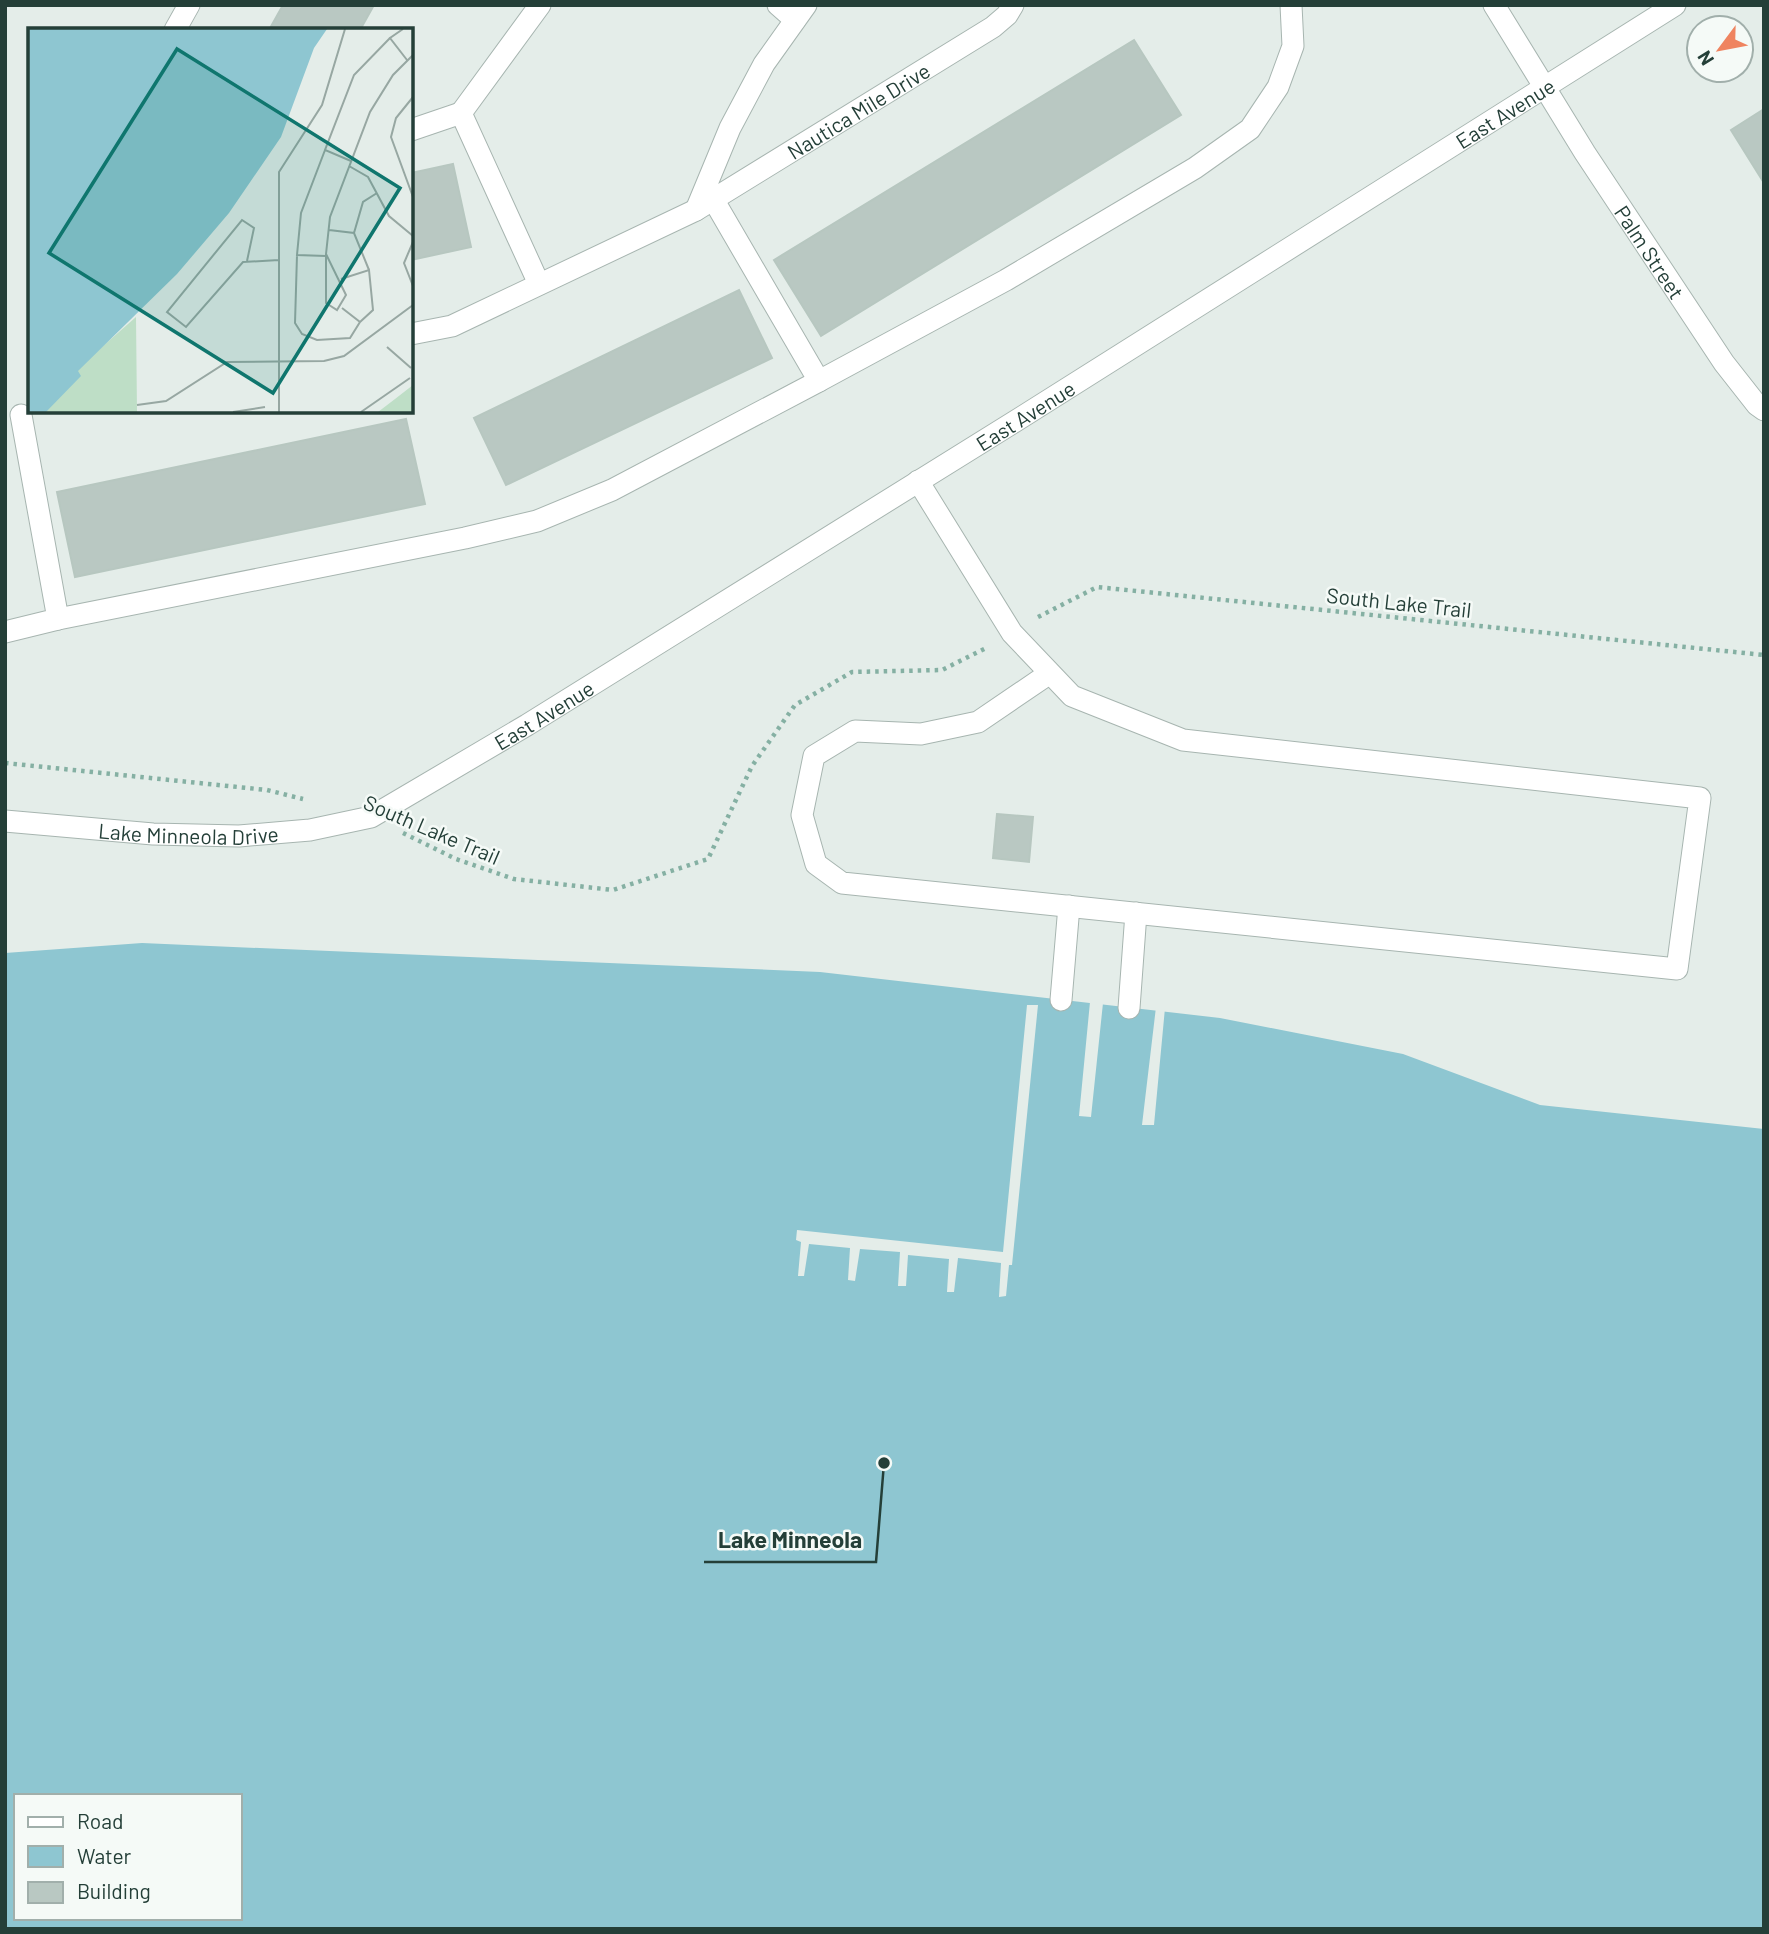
<svg xmlns="http://www.w3.org/2000/svg" width="1769" height="1934" viewBox="0 0 1769 1934" font-family="Barlow,sans-serif">
  <style>
    .water { fill: #8ec6d1; fill-rule: evenodd }
    .pier { fill: #e4ede9 }
    .building { fill: #b9c8c2; stroke: #b7c7c0; stroke-width: 2 }
    .lines { fill: none; stroke-linecap: round; stroke-linejoin: round }
    .minor-casing { stroke: #a7b5b0; stroke-width: 23 }
    .path { stroke: #85b0a3; stroke-width: 4.5; stroke-dasharray: 3.5 5; stroke-linecap: butt }
    .minor { stroke: #fff; stroke-width: 21 }
    .labels { text-anchor: middle; dominant-baseline: central; stroke-width: 5; stroke-linejoin: round; paint-order: stroke }
    .street-label { font-size: 21px; fill: #243f38; stroke: #f5faf7 }
    .inset-road { fill: none; stroke: #97a7a2; stroke-width: 2 }
    .view { fill: #0f766e; fill-opacity: 0.15; stroke: #0f766e; stroke-width: 3.5 }
    .inset-edge { fill: none; stroke: #243f38; stroke-width: 3.5 }
    .leader { fill: none; stroke: #243f38; stroke-width: 2.5 }
    .callout-dot { fill: #243f38; stroke: #f5faf7; stroke-width: 2.5 }
    .callout-label { font-size: 23px; text-anchor: middle; font-weight: bold; fill: #243f38; stroke: #f5faf7; stroke-width: 5; stroke-linejoin: round; paint-order: stroke }
  </style>
  <rect width="100%" height="100%" fill="#e4ede9"/>
  <path class="water" d="M 142,943 L 820,972 L 1220,1018 L 1403,1054 L 1540,1105 L 1764,1129 L 1764,1929 L 5,1929 L 5,953 ZM 16,1796 L 240,1796 L 240,1918 L 16,1918 Z"/>
  <path class="pier" d="M 1090,1002 L 1103,1003 L 1091,1117 L 1079,1116 Z
    M 1027,1005 L 1038,1005 L 1012,1265 L 1009,1265 L 1006,1296 L 999,1297 L 1001,1263 L 958,1258 L 954,1292 L 947,1292 L 949,1259 L 908,1255 L 906,1286 L 898,1286 L 900,1252 L 860,1249 L 855,1281 L 848,1280 L 850,1248 L 809,1244 L 804,1276 L 798,1276 L 801,1242 L 796,1240 L 797,1230 L 1003,1252 Z
    M 1156,1007 L 1165,1008 L 1154,1125 L 1142,1125 Z"/>
  <path class="building" d="M 283,5 L 374,5 L 360,30 L 269,30 Z
    M 1134,40 L 1181,115 L 821,336 L 774,260 Z
    M 1764,109 L 1764,183 L 1731,130 Z
    M 453,164 L 471,247 L 411,260 L 411,173 Z
    M 739,290 L 772,358 L 506,485 L 474,418 Z
    M 406,419 L 425,504 L 75,577 L 57,492 Z
    M 997,814 L 1033,817 L 1029,862 L 993,858 Z"/>
  <g class="lines">
    <defs>
      <g id="minor">
        <path d="M 778,5 L 795,20"/>
        <path id="s1" d="M 806,5 L 764,64 L 730,128 L 696,210 L 993,27 L 1007,15 L 1013,5"/>
        <path id="s2" d="M 1494,5 L 1585,153 L 1724,363 L 1757,405 L 1764,410"/>
        <path d="M 175,30 L 189,5"/>
        <path d="M 411,130 L 461,113"/>
        <path d="M 539,284 L 461,113 L 540,5"/>
        <path d="M 411,334 L 452,326 L 696,210"/>
        <path d="M 819,381 L 1006,280 L 1195,168 L 1250,129 L 1278,87 L 1293,46 L 1291,5"/>
        <path d="M 918,481 L 1012,633 L 1072,696 L 1183,740 L 1700,798 L 1677,969 L 842,883 L 816,864 L 802,815 L 814,756 L 855,731 L 921,734 L 978,722 L 1050,673"/>
        <path d="M 58,619 L 465,538 L 537,521 L 612,490 L 819,381 L 713,199"/>
        <path d="M 5,632 L 58,619 L 21,415"/>
        <path id="s3" d="M 5,821 L 153,834 L 239,836 L 310,830 L 371,817 L 527,725 L 1014,422 L 1675,5"/>
        <path d="M 1061,1000 L 1069,906"/>
        <path d="M 1129,1008 L 1136,913"/>
      </g>
    </defs>
    <use href="#minor" class="minor-casing"/>
    <path class="path" d="M 1038,617 L 1097,587 L 1764,655
      M 5,763 L 267,790 L 303,799
      M 403,833 L 456,859 L 514,879 L 613,890 L 708,859 L 752,766 L 795,705 L 852,672 L 942,670 L 988,647"/>
    <use href="#minor" class="minor"/>
  </g>
  <g class="labels">
    <g class="street-label">
      <text stroke="none"><textPath href="#s1" startOffset="424">Nautica Mile Drive</textPath></text>
      <text stroke="none"><textPath href="#s3" startOffset="1703">East Avenue</textPath></text>
      <text stroke="none"><textPath href="#s2" startOffset="292">Palm Street</textPath></text>
      <text stroke="none"><textPath href="#s3" startOffset="1136">East Avenue</textPath></text>
      <text transform="translate(1399 602) rotate(6)">South Lake Trail</text>
      <text stroke="none"><textPath href="#s3" startOffset="569">East Avenue</textPath></text>
      <text transform="translate(432 829) rotate(23)">South Lake Trail</text>
      <text stroke="none"><textPath href="#s3" startOffset="184">Lake Minneola Drive</textPath></text>
    </g>
  </g>
  <g transform="translate(28 28)">
    <rect width="385" height="385" fill="#e4ede9"/>
    <path d="M 108,289 L 109,384 L 0,384 ZM 385,357 L 385,384 L 350,384 L 367,371 Z" fill="#bedec6"/>
    <path d="M 0,1 L 299,1 L 286,20 L 253,109 L 201,185 L 149,246 L 50,343 L 53,348 L 18,384 L 0,384 Z" fill="#8ec6d1"/>
    <path class="inset-road" d="M 375,1 L 362,10 L 379,32M 385,69 L 368,90 L 363,109 L 385,169M 297,122 L 273,185 L 269,227 L 298,228M 323,133 L 297,122 L 326,47 L 362,10M 321,138 L 340,149 L 361,188 L 385,208M 301,202 L 326,205 L 341,242M 326,205 L 335,174 L 349,165M 385,214 L 376,235 L 385,258M 298,226 L 302,189 L 342,84 L 365,47 L 385,27M 298,226 L 318,267 L 309,282 L 298,275 ZM 269,227 L 267,295 L 274,306 L 289,312 L 322,310 L 332,294 L 314,280M 219,233 L 226,200 L 214,192 L 139,284 L 158,299 L 215,234 L 251,232M 313,251 L 341,242 L 345,282 L 332,294M 359,319 L 383,340M 109,377 L 138,373 L 199,334 L 296,333 L 316,328 L 385,277M 205,384 L 237,379M 251,384 L 251,144 L 294,77 L 317,1M 333,384 L 382,350"/>
    <path class="view" d="M 149,21 L 372,160 L 245,365 L 21,225 Z"/>
    <rect width="385" height="385" class="inset-edge"/>
  </g>
  <path class="leader" d="M884 1463L876 1562H704"/>
  <circle class="callout-dot" cx="884" cy="1463" r="7"/>
  <g class="callout-label">
    <text x="790" y="1548">Lake Minneola</text>
  </g>
  <rect width="1769" height="1934" fill="none" stroke="#243f38" stroke-width="14"/>
  <rect x="14" y="1794" width="228" height="126" fill="#f5faf7" stroke="#a1afab" stroke-width="2"/>
  <rect x="28" y="1817" width="35" height="10" fill="#ffffff" stroke="#a1afab" stroke-width="2"/>
  <text x="77" y="1829" font-size="21" fill="#243f38">Road</text>
  <rect x="28" y="1846" width="35" height="21" fill="#8ec6d1" stroke="#a1afab" stroke-width="2"/>
  <text x="77" y="1864" font-size="21" fill="#243f38">Water</text>
  <rect x="28" y="1882" width="35" height="21" fill="#b9c8c2" stroke="#a1afab" stroke-width="2"/>
  <text x="77" y="1899" font-size="21" fill="#243f38">Building</text>
  <g transform="translate(1720 49) rotate(238)"><circle r="33" fill="#f5faf7" stroke="#a1afab" stroke-width="2"/>
  <path d="M0-5L12 26L0 18L-12 26Z" fill="#ef8460"/>
  <text y="-10" font-size="19" font-weight="bold" text-anchor="middle" fill="#243f38">N</text>
  </g>
</svg>
